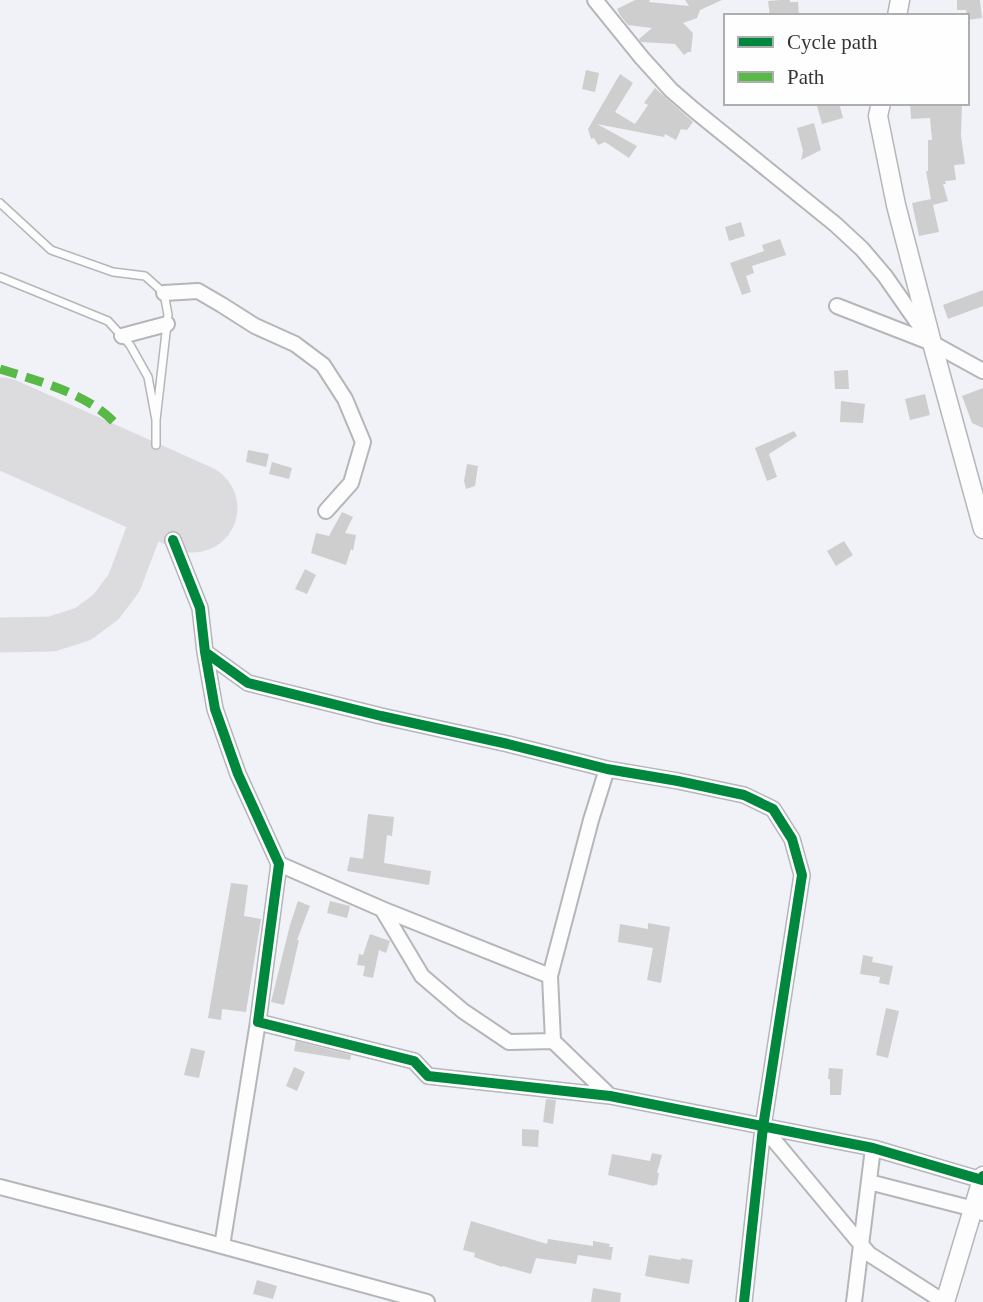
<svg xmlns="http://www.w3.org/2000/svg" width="983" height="1302" viewBox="0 0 983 1302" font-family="'Times New Roman',serif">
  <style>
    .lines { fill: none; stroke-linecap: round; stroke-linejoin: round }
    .taxiway { stroke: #dcdcdf; stroke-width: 35 }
    .runway { stroke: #dcdcdf; stroke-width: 89 }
    .building { fill: #cececf }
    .service-casing { stroke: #b5b6b9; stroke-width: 10 }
    .minor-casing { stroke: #b5b6b9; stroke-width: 18 }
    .tertiary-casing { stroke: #b5b6b9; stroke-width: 21 }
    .service { stroke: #fdfdfe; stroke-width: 7 }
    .minor { stroke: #fdfdfe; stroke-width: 14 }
    .tertiary { stroke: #fdfdfe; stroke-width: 18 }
    .quiet { stroke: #58b947; stroke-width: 9; stroke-dasharray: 18 9; stroke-linecap: butt }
    .cycleway-casing { stroke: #fefefe; stroke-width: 15 }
    .cycleway { stroke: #00873e; stroke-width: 10 }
  </style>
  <rect width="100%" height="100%" fill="#f1f2f7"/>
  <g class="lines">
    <path class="taxiway" d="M 0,635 L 52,634 L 83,624 L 106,607 L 124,583 L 158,493"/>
    <path class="runway" d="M 0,422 L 193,508"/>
  </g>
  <path class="building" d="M 635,0 L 650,0 L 649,2 L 689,6 L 685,0 L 722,0 L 700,10 L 697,18 L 683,23 L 693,33 L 691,52 L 688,52 L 684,55 L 675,44 L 641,42 L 639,39 L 652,28 L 628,25 L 620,15 L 617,9 Z
    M 780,0 L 790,0 L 790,2 L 798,2 L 799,16 L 770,16 L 768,1 Z
    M 957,0 L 980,0 L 982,18 L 967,20 L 966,10 L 957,10 Z
    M 586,70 L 599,73 L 595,92 L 582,89 Z
    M 620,74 L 633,83 L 615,112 L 635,124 L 648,105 L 644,103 L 655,88 L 693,122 L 687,130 L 681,129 L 676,140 L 665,134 L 664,137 L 597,124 L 637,146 L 629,158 L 605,142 L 598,145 L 594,138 L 591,139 L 588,129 Z
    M 828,103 L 839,103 L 843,118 L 822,124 L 817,106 Z
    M 910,103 L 962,103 L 961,136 L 965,164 L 954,165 L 956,180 L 945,181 L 946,184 L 943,184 L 948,201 L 933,205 L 939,232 L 919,236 L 912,203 L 931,199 L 926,171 L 928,171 L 928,140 L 932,140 L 930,118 L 911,119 Z
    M 814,123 L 821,150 L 801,160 L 803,151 L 797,128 Z
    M 741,222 L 745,236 L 729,241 L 725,227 Z
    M 780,239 L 786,255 L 752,266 L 754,273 L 746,276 L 751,292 L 742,295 L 730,263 L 764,251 L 762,245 Z
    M 983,290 L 983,306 L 948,319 L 943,305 Z
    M 848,370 L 849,389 L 835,389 L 834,371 Z
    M 983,388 L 983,428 L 972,423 L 962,396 Z
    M 925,394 L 930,415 L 910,420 L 905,399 Z
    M 841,401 L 865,404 L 863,423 L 840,422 Z
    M 794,431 L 797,436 L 769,454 L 777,477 L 767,481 L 755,448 Z
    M 248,450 L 269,454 L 266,467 L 246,462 Z
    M 272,462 L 292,468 L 289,479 L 269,474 Z
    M 467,464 L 478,466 L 475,486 L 466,489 L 464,481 Z
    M 342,512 L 353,517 L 345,533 L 356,535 L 353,551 L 351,549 L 346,565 L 311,553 L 316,533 L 329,536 Z
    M 844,541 L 853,555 L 836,566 L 827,551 Z
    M 305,569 L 316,575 L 307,594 L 295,589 Z
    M 368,814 L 394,817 L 392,836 L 387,835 L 384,863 L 431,871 L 429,885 L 347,871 L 350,857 L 363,859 Z
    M 231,883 L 248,885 L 244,916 L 261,919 L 246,1012 L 222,1009 L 221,1020 L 208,1018 Z
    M 298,901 L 310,906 L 297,940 L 299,940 L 284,1005 L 271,1002 L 290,925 Z
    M 330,901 L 350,906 L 347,918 L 327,913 Z
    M 648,923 L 670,927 L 661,983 L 647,980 L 653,948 L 618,942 L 620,924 L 648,929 Z
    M 370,934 L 390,941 L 386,953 L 379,950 L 373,978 L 363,976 L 365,966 L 357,965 L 359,954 L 363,955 Z
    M 863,955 L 873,957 L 872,962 L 893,966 L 889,985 L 879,983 L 880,977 L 860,974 Z
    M 886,1008 L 899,1011 L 888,1058 L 876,1055 Z
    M 296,1041 L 351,1055 L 350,1060 L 294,1051 Z
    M 191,1048 L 205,1051 L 199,1078 L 184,1075 Z
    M 294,1067 L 305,1072 L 297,1091 L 286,1086 Z
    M 829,1068 L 843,1069 L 841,1095 L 830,1095 L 830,1079 L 828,1079 Z
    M 546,1099 L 556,1100 L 553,1124 L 543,1122 Z
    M 522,1129 L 539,1130 L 538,1147 L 522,1146 Z
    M 652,1153 L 662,1155 L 657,1173 L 659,1173 L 657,1185 L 654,1185 L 654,1186 L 608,1175 L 612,1154 L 650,1161 Z
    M 471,1221 L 547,1244 L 548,1239 L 593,1246 L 593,1241 L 610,1244 L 609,1247 L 613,1247 L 611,1260 L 578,1255 L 576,1264 L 536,1258 L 531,1274 L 503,1266 L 502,1267 L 474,1257 L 475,1253 L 463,1250 Z
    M 649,1255 L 681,1260 L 681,1258 L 693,1260 L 689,1284 L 645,1276 Z
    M 257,1280 L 277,1286 L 273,1299 L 253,1294 Z
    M 593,1288 L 621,1293 L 620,1302 L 591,1302 Z"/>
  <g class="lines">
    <defs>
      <path id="service" d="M 0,203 L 51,250 L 113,272 L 145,276 L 164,293 L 168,315 L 156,420
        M 0,277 L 108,321 L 130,345 L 148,377 L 156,420 L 156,445"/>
      <path id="minor" d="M 595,0 L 642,58 L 671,90 L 694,110 L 835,224 L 862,249 L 885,276 L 929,339
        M 164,293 L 198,291 L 222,305 L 255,326 L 295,344 L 323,365 L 345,399 L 363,442 L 351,483 L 326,511
        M 837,306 L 932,343 L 983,371
        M 122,336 L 167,324
        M 173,540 L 200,608 L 205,652 L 215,709 L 238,774 L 279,864 L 258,1022 L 414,1061 L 428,1076 L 610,1096 L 873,1148 L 982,1180
        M 205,652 L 248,683 L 381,716 L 508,744 L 607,769 L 678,781 L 744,795 L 773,809 L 792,839 L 802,875 L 763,1127 L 744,1302
        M 607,769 L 591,820 L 550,976 L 553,1041 L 610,1096
        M 279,864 L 382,909 L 550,976
        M 382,909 L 422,976 L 463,1011 L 509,1042 L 553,1041
        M 763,1127 L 869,1254 L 944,1302
        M 869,1182 L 974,1209 L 983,1213
        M 0,1187 L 108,1215 L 427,1302
        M 222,1246 L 258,1022
        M 854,1302 L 873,1148"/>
      <path id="tertiary" d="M 897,16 L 900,0
        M 881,103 L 878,116 L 896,205 L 932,343 L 983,529
        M 945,1302 L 983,1176"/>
    </defs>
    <use href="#service" class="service-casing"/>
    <use href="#minor" class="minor-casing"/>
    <use href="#tertiary" class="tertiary-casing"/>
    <use href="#service" class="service"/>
    <use href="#minor" class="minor"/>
    <use href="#tertiary" class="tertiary"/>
    <path class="quiet" d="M 0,369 C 38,381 94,395 119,428"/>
    <defs>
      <path id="cycleway" d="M 173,540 L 200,608 L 205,652 L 215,709 L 238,774 L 279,864 L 258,1022 L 414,1061 L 428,1076 L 610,1096 L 873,1148 L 982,1180 L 983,1176
        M 205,652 L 248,683 L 381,716 L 508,744 L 607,769 L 678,781 L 744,795 L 773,809 L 792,839 L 802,875 L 763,1127 L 744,1302"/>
    </defs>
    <use href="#cycleway" class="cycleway-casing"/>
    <use href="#cycleway" class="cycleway"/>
  </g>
  <rect x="724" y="14" width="245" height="91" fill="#fefefe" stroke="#adaeaf" stroke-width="2"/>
  <rect x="738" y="37" width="35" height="10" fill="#00873e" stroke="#adaeaf" stroke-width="2"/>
  <text x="787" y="49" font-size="21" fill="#343538">Cycle path</text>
  <rect x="738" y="72" width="35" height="10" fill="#58b947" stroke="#adaeaf" stroke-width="2"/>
  <text x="787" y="84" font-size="21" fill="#343538">Path</text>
</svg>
